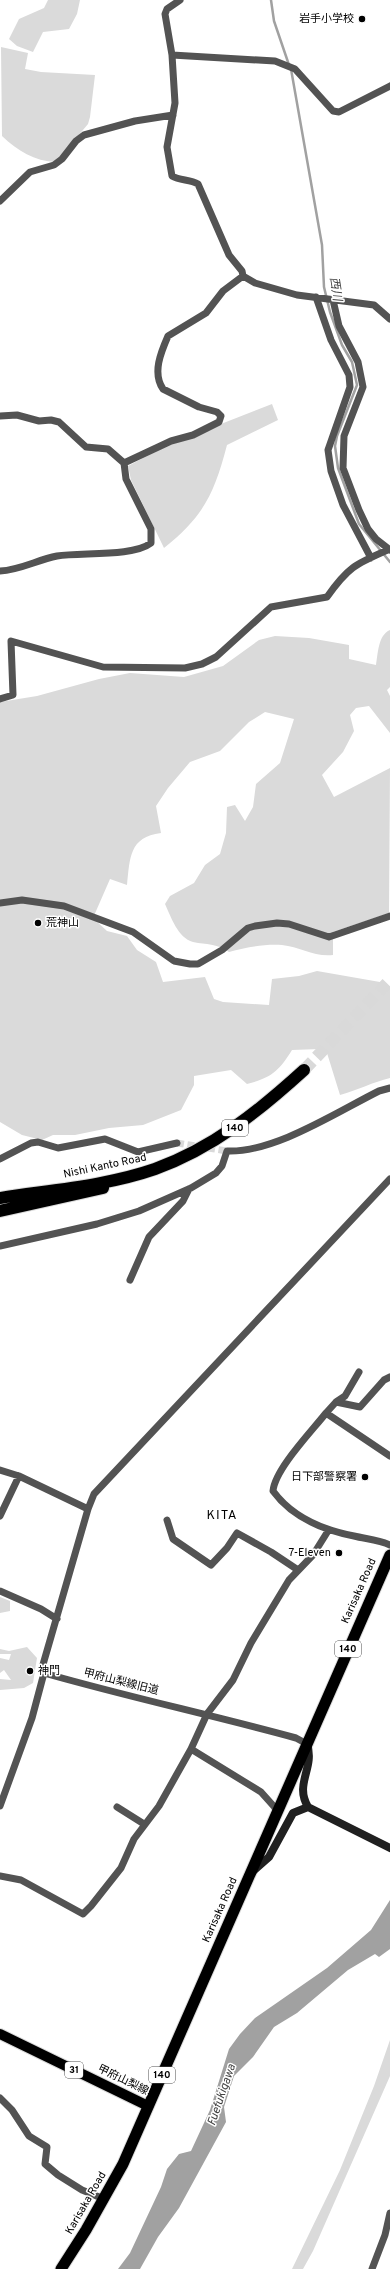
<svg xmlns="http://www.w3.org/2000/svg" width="390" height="2269" viewBox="0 0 390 2269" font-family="Overpass,'Noto Sans JP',sans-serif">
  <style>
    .green { fill: #dadada }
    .water { fill: #a1a1a1 }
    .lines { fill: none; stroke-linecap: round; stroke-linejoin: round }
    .stream { stroke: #a1a1a1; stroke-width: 2.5 }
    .minor-tunnel { stroke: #d9d9d9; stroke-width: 7; stroke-dasharray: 7 3.5; stroke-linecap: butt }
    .motorway-tunnel { stroke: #d9d9d9; stroke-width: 12; stroke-dasharray: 12 6; stroke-linecap: butt }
    .primary-casing { stroke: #dbdbdb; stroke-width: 12 }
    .trunk-casing { stroke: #dbdbdb; stroke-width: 13 }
    .motorway-casing { stroke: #dbdbdb; stroke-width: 14 }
    .minor { stroke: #535353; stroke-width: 7 }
    .secondary { stroke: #202020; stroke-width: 8 }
    .primary { stroke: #000; stroke-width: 10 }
    .trunk { stroke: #000; stroke-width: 11 }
    .motorway { stroke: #000; stroke-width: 12 }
    .poi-dot { fill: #000; stroke: #fff; stroke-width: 1.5 }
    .labels { text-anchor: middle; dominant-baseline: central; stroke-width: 3; stroke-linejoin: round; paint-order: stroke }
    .shield { fill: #fff; stroke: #4c4c4c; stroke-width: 1 }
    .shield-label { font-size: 10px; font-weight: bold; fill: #000 }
    .poi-label { font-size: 11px; fill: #000; stroke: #fff; text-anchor: end }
    .street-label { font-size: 11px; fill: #000; stroke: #fff }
    .water-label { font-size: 12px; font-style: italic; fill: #424242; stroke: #fff }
    .quarter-label { font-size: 13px; letter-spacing: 1px; fill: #000; stroke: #fff }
  </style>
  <rect width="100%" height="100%" fill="#fff"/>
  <path class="green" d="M 48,0 L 80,0 L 77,14 L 69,29 L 43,32 L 33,52 L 17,46 L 9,39 L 19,19 L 44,8 Z
    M 1,47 L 28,53 L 25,69 L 41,72 L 95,75 L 90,117 L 88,124 L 56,162 C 34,161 18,151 2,136 Z
    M 272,404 L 278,420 L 227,445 C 214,494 204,516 164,548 L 131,480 L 128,466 L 170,444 Z
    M 390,630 L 390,687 L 387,690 L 390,696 L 390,733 L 369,706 L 356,708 L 350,715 L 354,731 L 343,752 L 322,775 L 334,797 L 390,768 L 389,913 L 333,932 L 333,955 C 314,957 300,947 282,945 C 264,944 246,947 229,952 C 216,943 207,945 193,942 C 178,938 171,917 165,904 L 170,896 L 194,883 L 205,865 L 220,854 L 226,833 L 227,807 L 235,805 L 245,821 L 253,807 L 256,784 L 280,763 L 294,719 L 265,712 L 249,722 L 220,751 L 190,762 L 168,788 L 156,806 L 161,833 C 129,837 130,858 127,885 L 110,879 L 93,918 L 107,931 L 127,936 L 137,950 L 156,962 L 163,982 L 205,977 L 214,999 L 223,1002 L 269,1005 L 272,979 L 299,976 L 317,971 L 380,982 L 386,990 L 390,988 L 390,1078 C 373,1082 358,1090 340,1095 L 327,1053 L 320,1049 L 292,1050 C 279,1071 271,1078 247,1084 L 231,1070 L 194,1076 L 194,1085 L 181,1110 L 143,1125 L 109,1128 L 75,1135 L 53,1135 L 42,1140 L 22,1135 L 0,1122 L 0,702 L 37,696 L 99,679 L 130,673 L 184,677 L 223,666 L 259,640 L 275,636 L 309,638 L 349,645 L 349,659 L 376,665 C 378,654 378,635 390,630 Z
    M 0,1597 L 10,1601 L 10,1611 L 0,1613 Z
    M 27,1647 L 37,1658 L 33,1683 L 24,1688 L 0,1690 L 0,1679 L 11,1680 L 4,1670 L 0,1673 L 0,1658 L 9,1660 L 11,1654 L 0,1654 L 0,1649 L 9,1651 Z
    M 390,2040 L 390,2076 L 313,2251 L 303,2269 L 292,2269 L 340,2170 L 374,2086 Z"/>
  <path class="water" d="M 390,1900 L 390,1949 L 379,1957 L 375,1954 L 348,1970 L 297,2013 L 274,2027 L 253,2057 L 234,2076 L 224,2107 L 226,2122 L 179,2208 L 158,2237 L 140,2269 L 118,2269 L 130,2253 L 161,2187 L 167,2169 L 179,2154 L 191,2151 L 210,2110 L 229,2049 L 240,2034 L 255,2018 L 327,1968 L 371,1930 Z"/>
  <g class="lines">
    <path class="stream" d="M 271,0 L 274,21 L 289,65
      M 291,69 L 322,245 L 324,287 L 330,312 L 342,345 L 352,362 L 357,385 L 337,436 L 335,446 L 338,468 L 359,524 L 390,562"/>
    <path class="minor-tunnel" d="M 177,1143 L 227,1151"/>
    <path class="motorway-tunnel" d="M 304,1070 L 390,980"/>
    <defs>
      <path id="primary" d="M 0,2034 L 148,2106"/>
      <path id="trunk" d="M 61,2269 L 86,2230 L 123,2164 L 390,1555"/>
      <path id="motorway" d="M 0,1198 C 51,1190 106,1186 155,1169 C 213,1148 259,1111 304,1070
        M 0,1211 L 103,1188"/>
    </defs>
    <use href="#primary" class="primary-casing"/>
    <use href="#trunk" class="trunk-casing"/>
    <use href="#motorway" class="motorway-casing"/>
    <path class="minor" d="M 180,0 L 167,9 L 165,14 L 172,55 L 175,103 L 167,147 L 172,176 C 180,181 190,179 198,184 L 229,255 L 242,271 L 243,276 L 255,283 L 297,295 L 374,305 L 390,319
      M 172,55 L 275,61 L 295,69 L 333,111 L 339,112 L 390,86
      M 0,201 L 30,172 L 54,165 L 62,159 L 76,141 L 84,135 L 135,121 L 173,115
      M 316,297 L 331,340 L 349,375 L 350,387 L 328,450 L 331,471 L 343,505 L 371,558
      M 333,300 L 339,326 L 358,362 L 363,387 L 344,436 L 343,468 L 359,510 L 368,529 L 376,539 L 390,550
      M 0,416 L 17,415 L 39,421 L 51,420 L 59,422 L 86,447 L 108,449 L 124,463 L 171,441 L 193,435 L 219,422 L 221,416 L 217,412 L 199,407 L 163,389 C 152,373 161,352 168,336 L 206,313 L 223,291 L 243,276
      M 0,571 C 20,570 37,560 57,556 C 81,552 133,557 151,543 L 151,529 L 126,479 L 124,463
      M 0,699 L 13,695 L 11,641 L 103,667 L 185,668 L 202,664 L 216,657 L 271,607 L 327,597 C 349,566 356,564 390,549
      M 0,903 L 22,900 L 64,906 L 133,932 L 174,961 L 190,964 L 198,964 L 222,950 L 248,928 L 255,926 L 277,923 L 289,924 L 329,937 L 390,916
      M 0,1159 L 31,1143 L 38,1142 L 58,1148 L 105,1139 L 138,1152 L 177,1143
      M 0,1246 L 97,1224 L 139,1211 L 191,1188 L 216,1173 L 222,1166 L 227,1151 C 274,1153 335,1113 379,1091 L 390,1088
      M 130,1280 L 149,1237 L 183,1201 L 189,1189
      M 390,1377 L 384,1380 L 360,1407 L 336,1402 L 326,1413 L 390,1456
      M 336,1402 L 345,1396 L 359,1372
      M 326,1413 C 312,1431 275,1469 273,1491 C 292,1517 323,1530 354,1536 C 366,1539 379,1540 390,1545
      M 0,1470 L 19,1476 L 88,1509
      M 0,1516 L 19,1476
      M 167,1520 L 173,1539 L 211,1565 L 227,1548 L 237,1533 L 271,1552 L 298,1570
      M 0,1591 L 41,1609 L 57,1619
      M 44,1673 L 42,1668 L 88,1509 L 94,1494 L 390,1179
      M 44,1673 C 128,1697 212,1715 296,1738 L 307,1744
      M 191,1749 L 261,1792 L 278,1811
      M 0,1806 L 32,1718 L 44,1673
      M 117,1807 L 144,1824
      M 0,1876 L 21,1880 L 83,1914 L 91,1906 L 121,1868 L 134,1839 L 159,1806 L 191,1749 L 207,1714 L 233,1680 L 251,1643 L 289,1580 L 313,1555 L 328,1531
      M 0,2098 L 12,2110 L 29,2136 L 47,2147 L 45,2164 L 58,2175 L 82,2190 L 104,2199
      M 372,2269 L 385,2235 L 390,2213"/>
    <path class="secondary" d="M 307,1744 C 315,1769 294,1783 308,1807 L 390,1848
      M 252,1872 L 269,1857 L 293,1813 L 308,1807"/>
    <use href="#primary" class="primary"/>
    <use href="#trunk" class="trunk"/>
    <use href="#motorway" class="motorway"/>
  </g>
  <g class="poi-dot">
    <circle cx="362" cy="19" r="4"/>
    <circle cx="38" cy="923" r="4"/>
    <circle cx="365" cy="1477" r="4"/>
    <circle cx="339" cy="1553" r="4"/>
    <circle cx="30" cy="1671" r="4"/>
  </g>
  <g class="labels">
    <g class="shield">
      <rect x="222" y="1120" width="26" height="16" rx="3"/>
      <rect x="335" y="1641" width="26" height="16" rx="3"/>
      <rect x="65" y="2062" width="18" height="16" rx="3"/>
      <rect x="149" y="2067" width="26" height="16" rx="3"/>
    </g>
    <g class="shield-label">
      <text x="235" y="1128">140</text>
      <text x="348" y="1649">140</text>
      <text x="74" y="2070">31</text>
      <text x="162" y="2075">140</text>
    </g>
    <g class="poi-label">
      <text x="354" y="19">岩手小学校</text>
      <text x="46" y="923" text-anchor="start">荒神山</text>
      <text x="357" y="1477">日下部警察署</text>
      <text x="331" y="1553">7-Eleven</text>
      <text x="38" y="1671" text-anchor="start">神門</text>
    </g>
    <g class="street-label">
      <text transform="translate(105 1166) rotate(-12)">Nishi Kanto Road</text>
      <text transform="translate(359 1591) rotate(-66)">Karisaka Road</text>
      <text transform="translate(121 1682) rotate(14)">甲府山梨線旧道</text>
      <text transform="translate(220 1910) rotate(-66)">Karisaka Road</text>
      <text transform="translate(123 2080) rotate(26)">甲府山梨線</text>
      <text transform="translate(86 2203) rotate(-60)">Karisaka Road</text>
    </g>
    <g class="water-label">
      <text transform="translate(335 289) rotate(81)">西川</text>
      <text transform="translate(222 2095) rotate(-71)">Fuefukigawa</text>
    </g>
    <g class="quarter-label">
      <text x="222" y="1516">KITA</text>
    </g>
  </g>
</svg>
